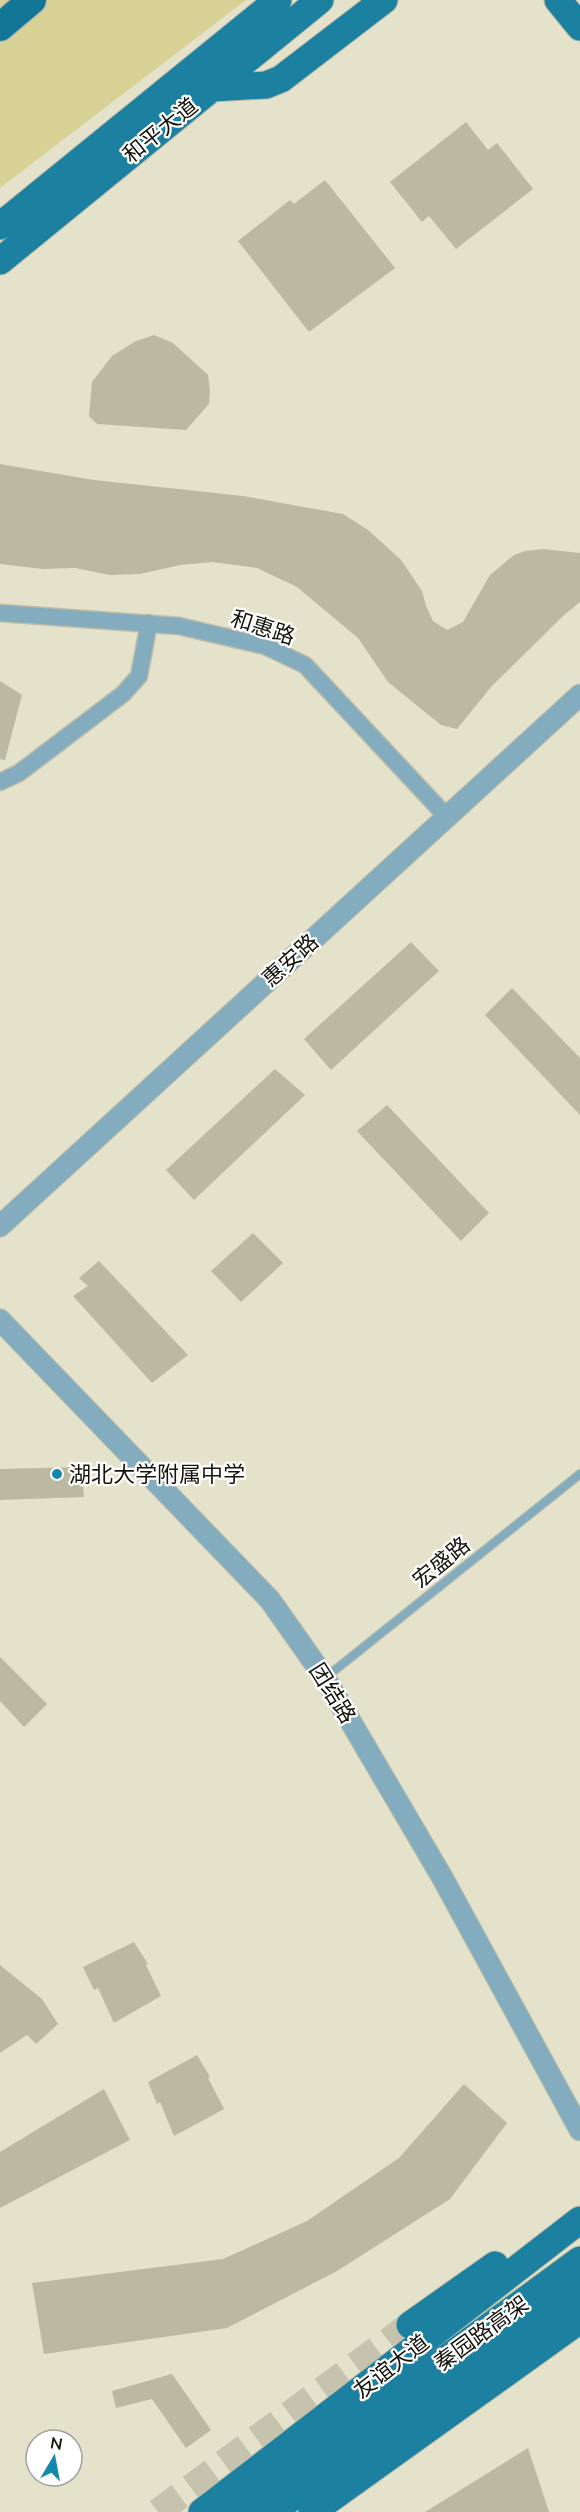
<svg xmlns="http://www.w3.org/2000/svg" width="580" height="2512" viewBox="0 0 580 2512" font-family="Mulish,'Noto Sans SC',sans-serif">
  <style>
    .green { fill: #d8d297 }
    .building { fill: #bbb9a2 }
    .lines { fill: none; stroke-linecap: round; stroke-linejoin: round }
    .primary-tunnel { stroke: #c5c3ae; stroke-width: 27; stroke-dasharray: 27 14; stroke-linecap: butt }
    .service-casing { stroke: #bfbda8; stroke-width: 10 }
    .minor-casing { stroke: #bfbda8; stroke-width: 19 }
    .tertiary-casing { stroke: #bfbda8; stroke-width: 23 }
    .primary-casing { stroke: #bfbda8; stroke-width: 29 }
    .trunk-casing { stroke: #bfbda8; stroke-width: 31 }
    .service { stroke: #83adbf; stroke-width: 8 }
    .minor { stroke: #83adbf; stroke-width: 16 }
    .tertiary { stroke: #83adbf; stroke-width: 21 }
    .primary { stroke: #1c80a1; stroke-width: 27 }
    .trunk { stroke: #127796; stroke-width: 28 }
    .poi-dot { fill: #1188ac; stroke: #fff; stroke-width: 2 }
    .labels { text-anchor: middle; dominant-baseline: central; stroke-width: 4.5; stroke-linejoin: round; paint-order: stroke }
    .street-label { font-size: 22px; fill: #16150d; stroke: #fff }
    .poi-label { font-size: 22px; fill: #16150d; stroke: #fff; text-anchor: start }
  </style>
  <rect width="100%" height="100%" fill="#e4e2ca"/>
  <path class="green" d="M 0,0 L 246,0 L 0,188 Z"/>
  <path class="building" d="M 466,122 L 488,150 L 497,143 L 533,189 L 456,249 L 429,216 L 422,222 L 390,182 Z
    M 325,180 L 395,268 L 309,332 L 238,241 L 290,200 L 294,204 Z
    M 154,335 L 173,343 L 208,375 L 210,391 L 209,404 L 186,430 L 97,424 L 89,416 L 92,382 L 112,356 L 136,341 Z
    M 0,464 L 94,480 L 243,496 L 343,514 L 368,530 L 401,560 L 422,591 L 426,606 L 433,621 L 447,630 L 463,622 L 490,575 L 514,555 L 525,551 L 543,549 L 580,553 L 580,602 L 564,615 L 491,687 L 457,729 L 441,725 L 388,682 L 358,638 L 297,587 L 257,568 L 212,562 L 180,565 L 140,574 L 110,575 L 75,568 L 43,569 L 0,564 Z
    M 0,681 L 22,695 L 5,760 L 0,759 Z
    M 411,942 L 439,971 L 331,1070 L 304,1039 Z
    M 512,988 L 580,1058 L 580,1115 L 485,1015 Z
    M 275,1069 L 305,1095 L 194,1200 L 166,1170 Z
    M 387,1105 L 489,1213 L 461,1241 L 357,1131 Z
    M 253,1233 L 283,1263 L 241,1302 L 211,1271 Z
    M 99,1261 L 188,1355 L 152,1383 L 73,1296 L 88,1286 L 79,1278 Z
    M 81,1467 L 84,1497 L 0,1500 L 0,1469 Z
    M 0,1657 L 47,1704 L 24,1727 L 0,1701 Z
    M 134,1942 L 148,1964 L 146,1965 L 161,1996 L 114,2023 L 98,1988 L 94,1990 L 83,1967 Z
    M 0,1965 L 42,1999 L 58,2024 L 36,2044 L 27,2035 L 0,2053 Z
    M 197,2055 L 210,2077 L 208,2078 L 224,2109 L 174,2136 L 160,2102 L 157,2104 L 148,2082 Z
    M 464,2084 L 507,2123 L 450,2199 L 337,2271 L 227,2328 L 44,2354 L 32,2283 L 223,2259 L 307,2221 L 399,2158 Z
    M 104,2089 L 130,2140 L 0,2208 L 0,2152 Z
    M 172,2374 L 211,2430 L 186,2448 L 152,2399 L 116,2408 L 112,2391 Z
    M 528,2448 L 549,2512 L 425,2512 Z"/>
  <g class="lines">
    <path class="primary-tunnel" d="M 158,2512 L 410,2325"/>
    <defs>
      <path id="service" d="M 325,1678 L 580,1474"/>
      <path id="minor" d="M 0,613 L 179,626 L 265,646 L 305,665 L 447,817
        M 0,782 L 19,773 L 123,694 L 139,676 L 149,623"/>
      <path id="tertiary" d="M 0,1226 L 580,695
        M 0,1320 L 270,1600 L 325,1678 L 442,1877 L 580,2130"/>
      <path id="primary" d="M 558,0 L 580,27
        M 213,88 L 266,85 L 281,79 L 384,0
        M 0,226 L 278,0
        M 0,261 L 320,0
        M 410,2325 L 495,2265
        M 202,2512 L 580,2220
        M 236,2512 L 580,2260
        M 272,2512 L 580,2290
        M 312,2512 L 580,2320"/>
      <path id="trunk" d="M 0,27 L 32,0"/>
    </defs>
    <use href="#service" class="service-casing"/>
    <use href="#minor" class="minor-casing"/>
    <use href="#tertiary" class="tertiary-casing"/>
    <use href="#primary" class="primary-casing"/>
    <use href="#trunk" class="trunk-casing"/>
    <use href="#service" class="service"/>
    <use href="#minor" class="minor"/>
    <use href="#tertiary" class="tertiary"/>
    <use href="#primary" class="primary"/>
    <use href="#trunk" class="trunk"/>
  </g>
  <circle class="poi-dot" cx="57" cy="1474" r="6"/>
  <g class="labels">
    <g class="street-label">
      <text transform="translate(160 130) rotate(-39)">和平大道</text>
      <text transform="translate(263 627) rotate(18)">和惠路</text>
      <text transform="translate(290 960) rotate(-42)">惠安路</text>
      <text transform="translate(441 1562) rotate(-39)">宏盛路</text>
      <text transform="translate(333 1693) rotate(58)">团结路</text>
      <text transform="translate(481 2333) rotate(-36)">秦园路高架</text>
      <text transform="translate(391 2366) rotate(-38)">友谊大道</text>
    </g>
    <g class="poi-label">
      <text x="69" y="1474">湖北大学附属中学</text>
    </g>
  </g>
  <g transform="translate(54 2458) rotate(10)"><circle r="28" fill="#ffffff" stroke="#a2a19e" stroke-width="1.5"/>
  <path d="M0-4.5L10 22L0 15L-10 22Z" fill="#1188ac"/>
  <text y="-9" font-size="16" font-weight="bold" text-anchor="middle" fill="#16150d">N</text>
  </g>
</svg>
